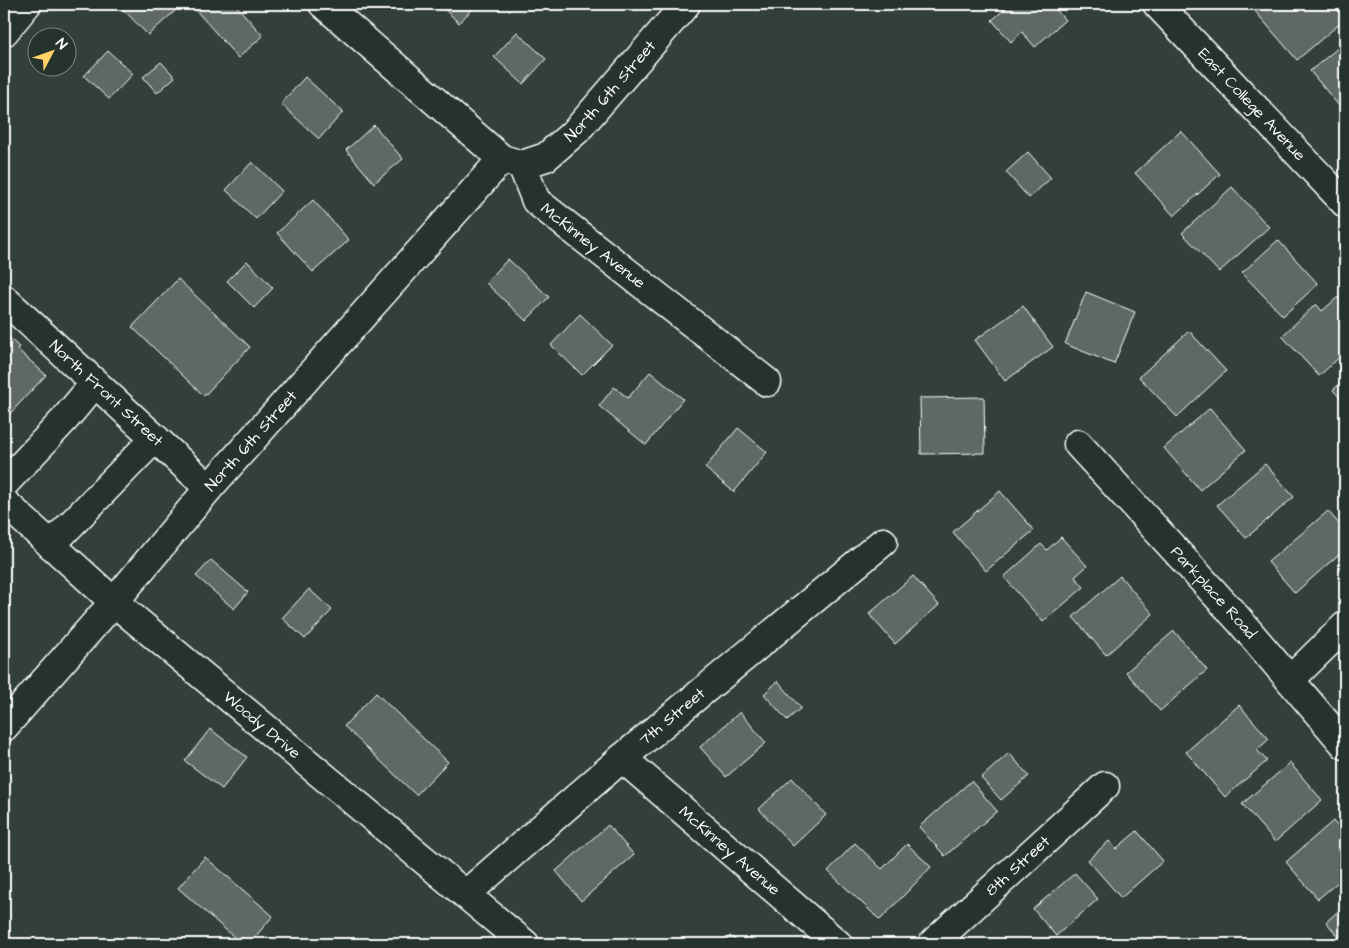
<svg xmlns="http://www.w3.org/2000/svg" width="1349" height="948" viewBox="0 0 1349 948" font-family="'Architects Daughter',sans-serif">
  <style>
    .building { fill: #5f6964; stroke: #fff }
    .lines { fill: none; stroke-linecap: round; stroke-linejoin: round }
    .minor-casing { stroke: #fff; stroke-width: 31 }
    .major-casing { stroke: #fff; stroke-width: 31 }
    .minor { stroke: #26332d; stroke-width: 28 }
    .major { stroke: #26332d; stroke-width: 28 }
    .labels { text-anchor: middle; dominant-baseline: central; stroke-width: 4.5; stroke-linejoin: round; paint-order: stroke }
    .street-label { font-size: 16px; fill: #fff; stroke: #26332d }
  </style>
  <rect width="100%" height="100%" fill="#333f3a"/>
  <filter id="ink" filterUnits="userSpaceOnUse"><feTurbulence type="fractalNoise" baseFrequency=".02" numOctaves="2"/><feDisplacementMap in="SourceGraphic" scale="10" xChannelSelector="R" yChannelSelector="G"/><feConvolveMatrix kernelMatrix="1 2 1 2 8 2 1 2 1" color-interpolation-filters="sRGB"/></filter>
  <g filter="url(#ink)">
    <path class="building" d="M 118,4 L 168,4 L 175,11 L 148,35 Z
      M 199,4 L 235,4 L 263,36 L 238,58 L 194,8 Z
      M 439,4 L 477,4 L 459,23 Z
      M 1011,4 L 1034,4 L 1040,10 L 1047,4 L 1051,4 L 1065,20 L 1035,47 L 1022,32 L 1011,42 L 992,20 Z
      M 1263,4 L 1333,4 L 1345,19 L 1297,60 L 1255,11 Z
      M 517,32 L 546,59 L 523,84 L 494,57 Z
      M 1345,42 L 1345,113 L 1310,71 Z
      M 108,51 L 133,74 L 109,99 L 84,76 Z
      M 161,62 L 175,77 L 157,93 L 143,77 Z
      M 305,77 L 343,112 L 319,139 L 281,104 Z
      M 374,125 L 403,159 L 374,183 L 346,150 Z
      M 1181,131 L 1220,174 L 1174,216 L 1135,173 Z
      M 1028,152 L 1051,178 L 1029,198 L 1006,172 Z
      M 252,162 L 282,191 L 256,219 L 226,190 Z
      M 1232,187 L 1269,227 L 1219,272 L 1182,233 Z
      M 313,200 L 349,240 L 313,272 L 277,233 Z
      M 1278,240 L 1318,284 L 1283,316 L 1242,273 Z
      M 508,259 L 549,297 L 526,321 L 486,283 Z
      M 247,261 L 273,288 L 254,308 L 227,281 Z
      M 178,279 L 250,347 L 204,396 L 132,327 Z
      M 1086,292 L 1135,312 L 1114,364 L 1065,344 Z
      M 1338,297 L 1345,305 L 1345,352 L 1319,376 L 1282,336 L 1316,304 L 1322,311 Z
      M 1023,306 L 1053,347 L 1005,381 L 975,340 Z
      M 580,314 L 612,345 L 582,375 L 551,345 Z
      M 1189,331 L 1226,371 L 1177,417 L 1139,377 Z
      M 4,333 L 19,347 L 17,349 L 46,375 L 4,420 Z
      M 650,372 L 683,399 L 646,445 L 599,406 L 614,387 L 628,398 Z
      M 1345,379 L 1345,403 L 1333,390 Z
      M 984,397 L 985,453 L 921,454 L 920,398 Z
      M 1210,408 L 1246,450 L 1200,490 L 1164,448 Z
      M 738,428 L 767,452 L 734,492 L 705,468 Z
      M 1265,464 L 1294,497 L 1246,538 L 1217,505 Z
      M 1000,491 L 1034,530 L 986,571 L 953,532 Z
      M 1328,511 L 1345,531 L 1345,549 L 1295,593 L 1268,562 Z
      M 1061,537 L 1087,566 L 1075,577 L 1084,587 L 1043,622 L 1004,577 L 1041,544 L 1047,550 Z
      M 211,560 L 248,592 L 234,609 L 196,576 Z
      M 913,576 L 939,605 L 895,644 L 869,614 Z
      M 1120,576 L 1153,614 L 1106,655 L 1073,617 Z
      M 309,589 L 332,610 L 305,639 L 282,618 Z
      M 1174,631 L 1207,670 L 1160,711 L 1126,672 Z
      M 778,681 L 801,708 L 787,720 L 764,694 Z
      M 376,693 L 448,762 L 416,795 L 344,726 Z
      M 1239,705 L 1269,739 L 1257,750 L 1267,761 L 1225,797 L 1186,752 Z
      M 740,712 L 766,743 L 726,777 L 700,747 Z
      M 210,729 L 247,757 L 222,789 L 185,761 Z
      M 1009,753 L 1029,776 L 1001,800 L 981,778 Z
      M 1290,763 L 1322,800 L 1275,842 L 1242,804 Z
      M 792,778 L 826,815 L 793,846 L 759,809 Z
      M 971,781 L 997,811 L 945,856 L 919,827 Z
      M 1333,821 L 1345,835 L 1345,876 L 1318,899 L 1286,862 Z
      M 608,825 L 634,855 L 581,901 L 556,871 Z
      M 1137,831 L 1163,861 L 1121,898 L 1088,860 L 1109,841 L 1116,849 Z
      M 855,843 L 882,869 L 907,844 L 931,867 L 880,920 L 828,871 Z
      M 205,857 L 273,916 L 249,944 L 242,944 L 178,888 Z
      M 1075,873 L 1098,899 L 1056,936 L 1033,909 Z
      M 1345,905 L 1345,944 L 1326,922 Z
      M 730,936 L 741,944 L 724,944 Z"/>
    <g class="lines">
      <defs>
        <g id="minor">
          <path id="s1" d="M 1157,4 L 1345,203"/>
          <path d="M 4,32 L 27,4"/>
          <path id="s2" d="M 522,165 L 536,201 L 767,382"/>
          <path id="s3" d="M 4,299 L 209,488"/>
          <path id="s4" d="M 1078,444 L 1239,620 L 1345,745"/>
          <path d="M 4,484 L 64,420 L 95,383"/>
          <path id="s5" d="M 4,502 L 114,602 L 525,944"/>
          <path d="M 51,545 L 155,438"/>
          <path d="M 1290,680 L 1345,626"/>
          <path id="s6" d="M 4,727 L 114,602 L 209,488 L 502,159"/>
          <path id="s7" d="M 622,758 L 838,944"/>
          <path id="s8" d="M 466,894 L 622,758 L 883,542"/>
          <path id="s9" d="M 932,944 L 1105,786"/>
        </g>
        <g id="major">
          <path id="s10" d="M 323,4 L 502,159 L 522,165 L 546,157 L 576,131 L 686,4"/>
        </g>
      </defs>
      <use href="#minor" class="minor-casing"/>
      <use href="#major" class="major-casing"/>
      <use href="#minor" class="minor"/>
      <use href="#major" class="major"/>
    </g>
  </g>
  <g class="labels">
    <g class="street-label">
      <text stroke="none"><textPath href="#s10" startOffset="375">North 6th Street</textPath></text>
      <text stroke="none"><textPath href="#s1" startOffset="138">East College Avenue</textPath></text>
      <text stroke="none"><textPath href="#s2" startOffset="111">McKinney Avenue</textPath></text>
      <text stroke="none"><textPath href="#s3" startOffset="139">North Front Street</textPath></text>
      <text stroke="none"><textPath href="#s6" startOffset="378">North 6th Street</textPath></text>
      <text stroke="none"><textPath href="#s4" startOffset="201">Parkplace Road</textPath></text>
      <text stroke="none"><textPath href="#s8" startOffset="272">7th Street</textPath></text>
      <text stroke="none"><textPath href="#s5" startOffset="341">Woody Drive</textPath></text>
      <text stroke="none"><textPath href="#s7" startOffset="142">McKinney Avenue</textPath></text>
      <text stroke="none"><textPath href="#s9" startOffset="116">8th Street</textPath></text>
    </g>
  </g>
  <rect width="1349" height="948" fill="none" stroke="#26332d" stroke-width="20"/>
  <rect x="10" y="10" width="1329" height="928" fill="none" stroke="#fff" stroke-width="2" filter="url(#ink)"/>
  <g transform="translate(52 52) rotate(49)"><circle r="24" fill="#26332d" stroke="#7d8581"/>
  <path d="M0-4L9 19L0 12L-9 19Z" fill="#ffd166"/>
  <text y="-8" font-size="14" font-weight="bold" text-anchor="middle" fill="#ffffff">N</text>
  </g>
</svg>
